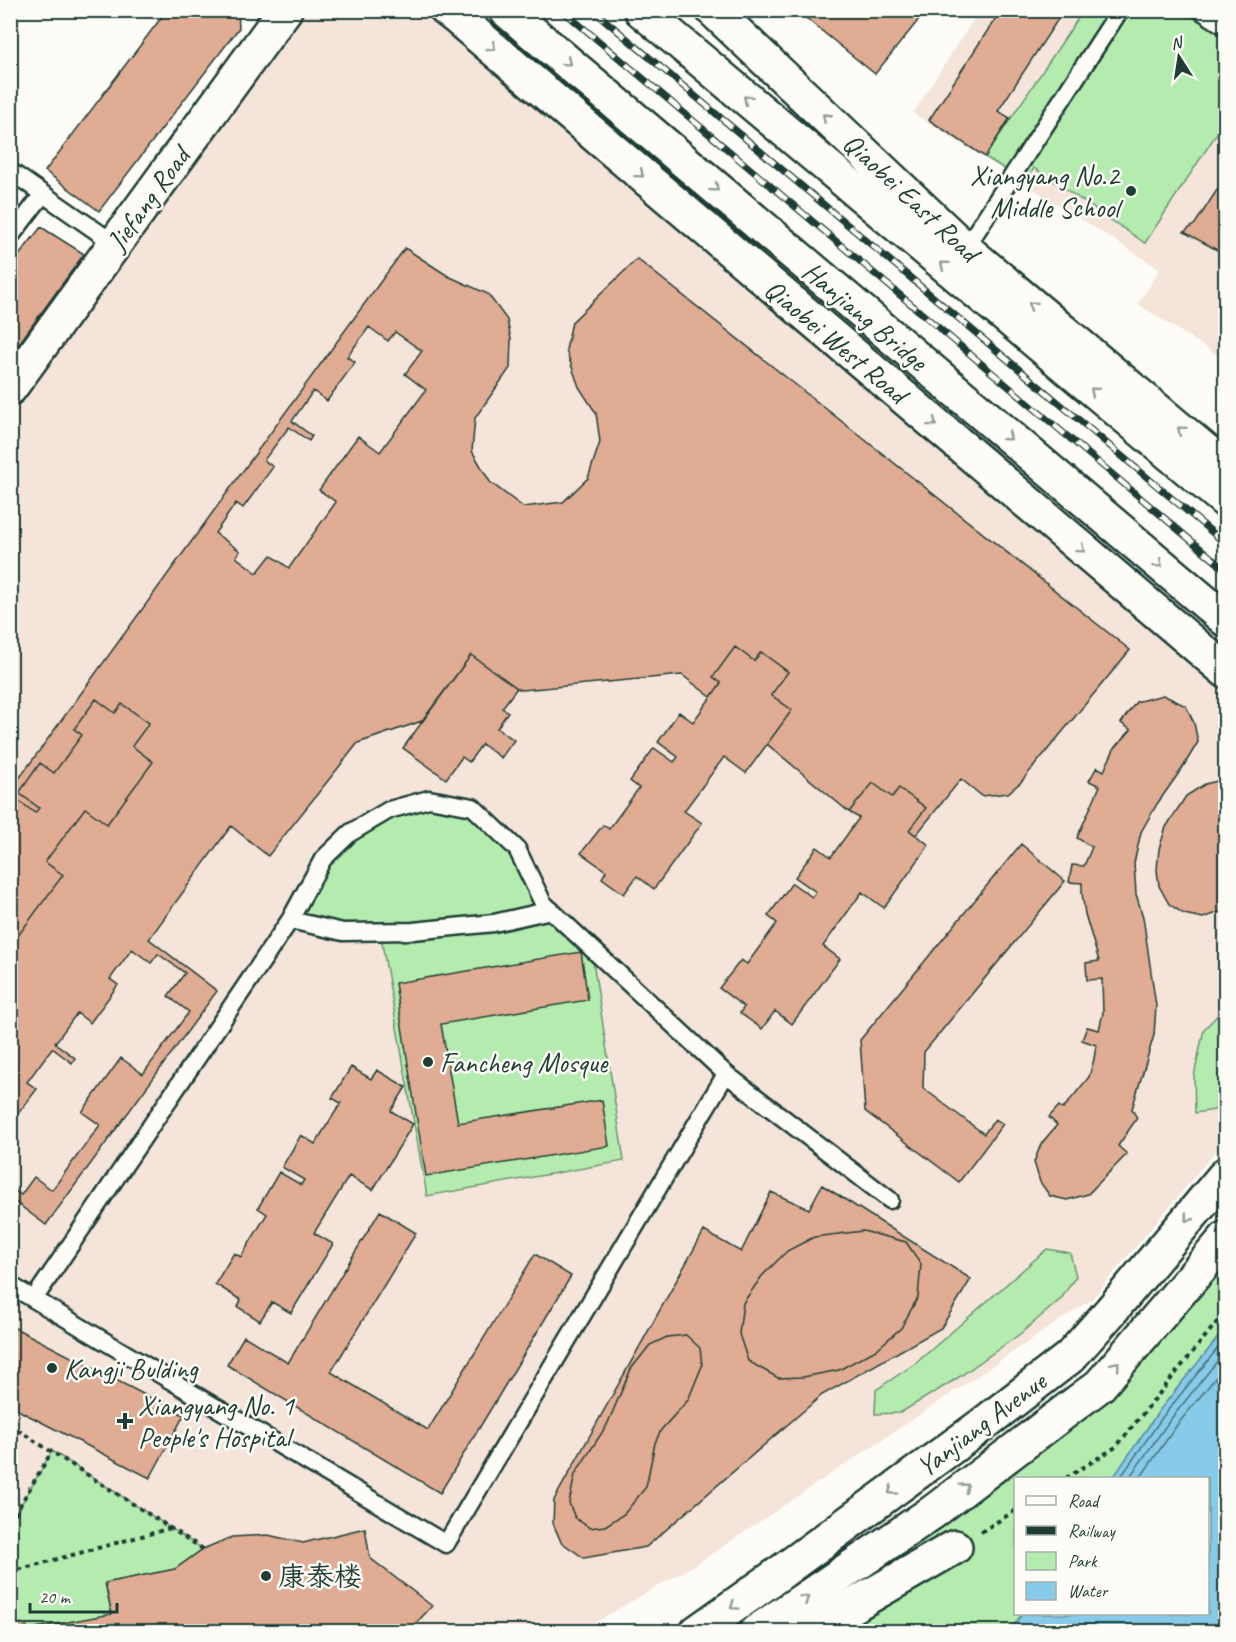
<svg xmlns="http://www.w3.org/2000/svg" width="1236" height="1642" viewBox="0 0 1236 1642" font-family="Caveat,'LXGW WenKai TC',sans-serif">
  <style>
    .built { fill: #f4e4d9 }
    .green { fill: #b4ecaf; stroke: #6a9472; stroke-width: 1.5 }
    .water { fill: #88cae9; stroke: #5e92a1; stroke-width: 1.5 }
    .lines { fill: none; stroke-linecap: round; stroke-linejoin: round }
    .shore { stroke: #49757c; stroke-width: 1.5 }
    .building { fill: #e0ac93; stroke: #1f3d34; stroke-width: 1.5; fill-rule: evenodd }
    .lane-casing { stroke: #1f3d34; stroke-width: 21 }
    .street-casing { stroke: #1f3d34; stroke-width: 38 }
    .secondary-casing { stroke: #1f3d34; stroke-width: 38 }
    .path { stroke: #1f3d34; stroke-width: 4; stroke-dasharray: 4.5 4.5; stroke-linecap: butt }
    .lane { stroke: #fdfcf7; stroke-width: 16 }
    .street { stroke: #fdfcf7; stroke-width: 33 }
    .secondary { stroke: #fdfcf7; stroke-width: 33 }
    .rail-casing { stroke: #1f3d34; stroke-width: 7 }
    .rail { stroke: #fdfcf7; stroke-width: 4.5; stroke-dasharray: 14; stroke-linecap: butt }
    .oneway { stroke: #8e9c96 }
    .poi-dot { fill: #1f3d34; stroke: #fdfcf7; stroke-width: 2 }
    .labels { text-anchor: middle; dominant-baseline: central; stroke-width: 5; stroke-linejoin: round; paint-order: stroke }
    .poi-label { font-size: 28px; fill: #1f3d34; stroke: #fdfcf7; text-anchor: start }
    .street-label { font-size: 28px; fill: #1f3d34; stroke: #fdfcf7 }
  </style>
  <rect width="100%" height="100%" fill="#fdfcf7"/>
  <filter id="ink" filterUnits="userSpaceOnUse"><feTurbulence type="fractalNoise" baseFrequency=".0167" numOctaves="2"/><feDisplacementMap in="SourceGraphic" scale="12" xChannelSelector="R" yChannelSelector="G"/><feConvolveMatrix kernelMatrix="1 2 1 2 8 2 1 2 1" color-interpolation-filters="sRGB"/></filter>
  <g filter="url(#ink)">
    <path class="built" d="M 285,11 L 447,11 L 1225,666 L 1225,1140 L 1092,1299 L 698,1563 L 580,1631 L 11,1632 L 11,388 Z
      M 979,11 L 1225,11 L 1225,360 L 1138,304 L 1160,269 L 913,113 Z"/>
    <path class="green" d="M 1083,11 L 1186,11 L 1225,37 L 1225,121 L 1145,243 L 1034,168 L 1026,182 L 985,157 Z
      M 429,799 L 473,807 L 517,849 L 543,903 L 591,948 L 624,1161 L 427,1196 L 380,932 L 290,920 L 350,833 Z
      M 1225,1008 L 1225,1100 L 1214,1110 L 1195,1113 L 1194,1076 L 1204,1029 Z
      M 1225,1238 L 1225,1329 L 1159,1411 L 1113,1478 L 1016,1478 L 1016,1614 L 1022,1614 L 1010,1631 L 756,1632 L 1100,1385 Z
      M 1047,1249 L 1070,1253 L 1076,1276 L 1061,1299 L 1020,1334 L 956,1379 L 900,1413 L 875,1414 L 876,1390 L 916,1363 Z
      M 52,1451 L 203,1549 L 175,1569 L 105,1583 L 112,1614 L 30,1629 L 11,1618 L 11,1522 Z"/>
    <path class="water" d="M 1225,1329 L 1225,1631 L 1010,1631 L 1022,1614 L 1208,1614 L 1208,1478 L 1113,1478 L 1159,1411 Z"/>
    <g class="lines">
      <path class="shore" d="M 1120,1478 L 1164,1415 L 1226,1338
        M 1129,1478 L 1170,1420 L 1226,1350
        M 1140,1478 L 1177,1425 L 1226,1365"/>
    </g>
    <path class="building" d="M 167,10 L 238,10 L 239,28 L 99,211 L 45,171 Z
      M 796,10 L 923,10 L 925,12 L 875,74 Z
      M 1001,10 L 1064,10 L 998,111 L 1010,118 L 985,157 L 929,120 Z
      M 1223,171 L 1226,173 L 1226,255 L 1184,232 L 1195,224 L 1219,187 Z
      M 41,227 L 84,254 L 10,356 L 10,267 Z
      M 405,248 L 448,276 L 488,294 L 507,320 L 511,339 L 510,368 L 475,418 L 472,451 L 490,482 L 523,507 L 563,502 L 588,478 L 600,442 L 596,413 L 579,387 L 566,350 L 572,322 L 637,259 L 1130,650 L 1021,782 L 1008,793 L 982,796 L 961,779 L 916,835 L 909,830 L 926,808 L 899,788 L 892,797 L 873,783 L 849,812 L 767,744 L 792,710 L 771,695 L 788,672 L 761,652 L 754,661 L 735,647 L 713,677 L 721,683 L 711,697 L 682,675 L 522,690 L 517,688 L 471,655 L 422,721 L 358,743 L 268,856 L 231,826 L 149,939 L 217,991 L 46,1225 L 10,1198 L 10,936 L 15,940 L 63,875 L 45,862 L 85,808 L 107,824 L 153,762 L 132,746 L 149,723 L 122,704 L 115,713 L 96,699 L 74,729 L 82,735 L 54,773 L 40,763 L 19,793 L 39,808 L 35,813 L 15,798 L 10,805 L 10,791 Z
      M 369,327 L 388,341 L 395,332 L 422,351 L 405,374 L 426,390 L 380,452 L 358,436 L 319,490 L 336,502 L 289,568 L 271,555 L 257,573 L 236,557 L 240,551 L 215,533 L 236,503 L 243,508 L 273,467 L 264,460 L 289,427 L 309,441 L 312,436 L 292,421 L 313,391 L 327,401 L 355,362 L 347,357 Z
      M 735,647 L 754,661 L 761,652 L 788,672 L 771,695 L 792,710 L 746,773 L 724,757 L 684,811 L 702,823 L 654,889 L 637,876 L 624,894 L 602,878 L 606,871 L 581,853 L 603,825 L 609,829 L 639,788 L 630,781 L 654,748 L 674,762 L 678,757 L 658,742 L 679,712 L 693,722 L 721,683 L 713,677 Z
      M 471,655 L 517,688 L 502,708 L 508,712 L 497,728 L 514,740 L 501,758 L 482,744 L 469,762 L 462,757 L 446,779 L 403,748 Z
      M 1163,695 L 1186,706 L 1194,723 L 1198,742 L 1183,767 L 1157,804 L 1141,832 L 1134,863 L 1136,894 L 1143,917 L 1156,1006 L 1154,1035 L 1132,1109 L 1137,1118 L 1118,1146 L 1127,1154 L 1088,1194 L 1067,1200 L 1050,1196 L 1040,1182 L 1034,1162 L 1041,1144 L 1057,1125 L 1049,1117 L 1059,1106 L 1063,1109 L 1089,1077 L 1094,1059 L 1096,1045 L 1082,1040 L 1087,1027 L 1099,1030 L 1103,1013 L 1102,979 L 1087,980 L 1086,963 L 1099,961 L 1085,914 L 1082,893 L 1082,883 L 1069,882 L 1072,865 L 1084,866 L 1092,847 L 1077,838 L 1100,786 L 1089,781 L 1097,767 L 1104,771 L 1114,749 L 1131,730 L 1121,723 L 1136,702 Z
      M 96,699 L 115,713 L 122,704 L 149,723 L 132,746 L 153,762 L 107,824 L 85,808 L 45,862 L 63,875 L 15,940 L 10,936 L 10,805 L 15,798 L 35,813 L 39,808 L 19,793 L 40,763 L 54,773 L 82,735 L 74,729 Z
      M 1226,779 L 1226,910 L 1203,918 L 1184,914 L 1169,904 L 1159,886 L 1157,870 L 1159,849 L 1166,827 L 1186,796 L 1205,784 Z
      M 873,783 L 892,797 L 899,788 L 926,808 L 909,830 L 929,845 L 884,908 L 862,892 L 823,946 L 840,959 L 792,1024 L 775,1011 L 762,1029 L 740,1013 L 744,1007 L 719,988 L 741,960 L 747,964 L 777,923 L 768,916 L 792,883 L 812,897 L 816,892 L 795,877 L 817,847 L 831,857 L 859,818 L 849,812 Z
      M 1021,844 L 1065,881 L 924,1052 L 923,1088 L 984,1134 L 995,1119 L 1003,1124 L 959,1182 L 865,1111 L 860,1040 Z
      M 132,949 L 151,963 L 158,954 L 185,973 L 168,996 L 189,1012 L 143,1074 L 121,1058 L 82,1112 L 100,1125 L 52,1190 L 34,1177 L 21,1195 L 10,1187 L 10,1124 L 37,1089 L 27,1082 L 52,1048 L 72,1063 L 75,1058 L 55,1043 L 77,1013 L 90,1023 L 118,985 L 110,979 Z
      M 581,952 L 588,1000 L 441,1024 L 458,1123 L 602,1100 L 609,1146 L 426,1176 L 395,983 Z
      M 351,1067 L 371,1079 L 377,1070 L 406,1087 L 391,1111 L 413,1124 L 373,1190 L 349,1176 L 314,1233 L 333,1244 L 291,1313 L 272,1302 L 260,1321 L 238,1307 L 241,1300 L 215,1284 L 234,1253 L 241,1257 L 267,1214 L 258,1208 L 279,1172 L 301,1185 L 304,1180 L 282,1167 L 301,1135 L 315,1144 L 341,1103 L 332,1098 Z
      M 822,1185 L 971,1279 L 941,1328 L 822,1395 L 646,1547 L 584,1558 L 561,1542 L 553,1523 L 554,1500 L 704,1231 L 741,1252 L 771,1192 L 809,1209 ZM 863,1231 L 906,1242 L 921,1264 L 918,1297 L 901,1328 L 876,1350 L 839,1370 L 803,1377 L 778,1378 L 748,1361 L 739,1334 L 743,1303 L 762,1276 L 787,1251 L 814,1237 ZM 686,1335 L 700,1348 L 702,1366 L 688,1400 L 661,1430 L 655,1443 L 646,1487 L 624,1514 L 605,1526 L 590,1528 L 575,1518 L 569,1503 L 575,1474 L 607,1425 L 631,1369 L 650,1345 L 667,1337 Z
      M 380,1211 L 416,1233 L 331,1372 L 428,1430 L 535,1254 L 571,1276 L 440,1493 L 227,1365 L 244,1336 L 288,1363 Z
      M 863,1231 L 906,1242 L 921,1264 L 918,1297 L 901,1328 L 876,1350 L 839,1370 L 803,1377 L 778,1378 L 748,1361 L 739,1334 L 743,1303 L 762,1276 L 787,1251 L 814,1237 Z
      M 13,1327 L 184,1415 L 150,1478 L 10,1406 L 10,1331 Z
      M 686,1335 L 700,1348 L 702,1366 L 688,1400 L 661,1430 L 655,1443 L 646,1487 L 624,1514 L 605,1526 L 590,1528 L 575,1518 L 569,1503 L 575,1474 L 607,1425 L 631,1369 L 650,1345 L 667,1337 Z
      M 365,1528 L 370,1558 L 432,1606 L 408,1632 L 10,1632 L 10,1618 L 30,1629 L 112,1614 L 105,1583 L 175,1569 L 203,1549 L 232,1537 L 268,1535 L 303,1543 Z"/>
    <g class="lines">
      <defs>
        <path id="lane" d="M 1200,10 L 1226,27
          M 10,171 L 115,244
          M 10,237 L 43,194
          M 965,249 L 1120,10
          M 290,920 L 343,932 L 413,931 L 494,923 L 551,910
          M 10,1285 L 446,1544 L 726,1074 L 890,1200
          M 34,1299 L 290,920 L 323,859 L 350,833 L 389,810 L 429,799 L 473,807 L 517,849 L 543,903 L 726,1074"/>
        <path id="street" d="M 807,1632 L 955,1547"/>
        <path id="secondary" d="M 447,10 L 456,17 L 1226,671
          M 506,10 L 1226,620
          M 641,10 L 1226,501
          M 713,10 L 965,249 L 1226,468
          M 10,388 L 285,10
          M 697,1632 L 773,1578 L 982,1425 L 1070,1357 L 1110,1312 L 1226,1174
          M 756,1632 L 933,1512 L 1100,1385 L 1226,1238"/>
      </defs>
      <use href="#lane" class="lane-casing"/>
      <use href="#street" class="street-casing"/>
      <use href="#secondary" class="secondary-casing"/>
      <path class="path" d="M 10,1425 L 203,1549
        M 1066,1478 L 1116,1447 L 1226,1311
        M 10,1522 L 52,1451
        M 981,1532 L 1016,1510
        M 10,1572 L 171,1528
        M 660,1632 L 668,1626"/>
      <use href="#lane" class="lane"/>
      <use href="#street" class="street"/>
      <use href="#secondary" class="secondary"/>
      <defs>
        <path id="rail" d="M 562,10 L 1226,570
          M 593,10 L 1226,544"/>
      </defs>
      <use href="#rail" class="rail-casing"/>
      <use href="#rail" class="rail"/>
    </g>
    <defs><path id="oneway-chevron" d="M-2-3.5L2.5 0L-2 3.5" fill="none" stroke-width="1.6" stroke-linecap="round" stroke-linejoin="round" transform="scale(1.5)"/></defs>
    <g class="oneway">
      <use href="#oneway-chevron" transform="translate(492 47) rotate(40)"/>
      <use href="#oneway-chevron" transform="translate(567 62) rotate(40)"/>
      <use href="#oneway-chevron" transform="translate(747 99) rotate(-140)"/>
      <use href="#oneway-chevron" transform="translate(826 117) rotate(-137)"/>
      <use href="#oneway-chevron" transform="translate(640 174) rotate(40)"/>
      <use href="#oneway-chevron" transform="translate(715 188) rotate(40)"/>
      <use href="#oneway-chevron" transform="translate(944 265) rotate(-140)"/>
      <use href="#oneway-chevron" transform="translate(1032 305) rotate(-140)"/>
      <use href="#oneway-chevron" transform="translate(1094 391) rotate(-140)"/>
      <use href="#oneway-chevron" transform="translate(933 423) rotate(40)"/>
      <use href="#oneway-chevron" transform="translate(1181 430) rotate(-140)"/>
      <use href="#oneway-chevron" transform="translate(1008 437) rotate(40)"/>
      <use href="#oneway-chevron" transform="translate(1081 549) rotate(40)"/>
      <use href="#oneway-chevron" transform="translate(1159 564) rotate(40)"/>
      <use href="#oneway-chevron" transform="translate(1188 1218) rotate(130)"/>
      <use href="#oneway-chevron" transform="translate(1116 1365) rotate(-50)"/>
      <use href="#oneway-chevron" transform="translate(965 1487) rotate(-37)"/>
      <use href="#oneway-chevron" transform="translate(892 1491) rotate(144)"/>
      <use href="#oneway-chevron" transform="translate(805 1599) rotate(-34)"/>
      <use href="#oneway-chevron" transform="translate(734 1606) rotate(145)"/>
    </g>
  </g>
  <g class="poi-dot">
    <circle cx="1131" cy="191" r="6"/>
    <circle cx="428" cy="1062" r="6"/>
    <circle cx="52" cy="1368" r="6"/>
    <path d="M122 1412h6v6h6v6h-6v6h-6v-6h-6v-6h6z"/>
    <circle cx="266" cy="1576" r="6"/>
  </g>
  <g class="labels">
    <g class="poi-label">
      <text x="1119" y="175" text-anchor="end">Xiangyang No.2<tspan x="1119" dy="32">Middle School</tspan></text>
      <text x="440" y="1062">Fancheng Mosque</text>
      <text x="64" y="1368">Kangji Bulding</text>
      <text x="138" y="1405">Xiangyang No. 1<tspan x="138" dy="32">People's Hospital</tspan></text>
      <text x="278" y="1576">康泰楼</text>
    </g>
    <g class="street-label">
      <text transform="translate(911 197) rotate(43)">Qiaobei East Road</text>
      <text transform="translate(148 199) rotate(-54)">Jiefang Road</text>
      <text transform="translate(865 316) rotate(40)">Hanjiang Bridge</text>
      <text transform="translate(836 341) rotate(40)">Qiaobei West Road</text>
      <text transform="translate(981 1424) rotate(-37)">Yanjiang Avenue</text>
    </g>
  </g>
  <rect width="1236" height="1642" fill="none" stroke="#fdfcf7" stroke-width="36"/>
  <rect x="18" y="18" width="1200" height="1606" fill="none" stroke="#1f3d34" stroke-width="2" filter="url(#ink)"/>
  <rect x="1014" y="1477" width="195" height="138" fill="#fdfcf7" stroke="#a4b0a9" stroke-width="1.5"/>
  <rect x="1026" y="1496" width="30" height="9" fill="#fdfcf7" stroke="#a4b0a9" stroke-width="1.5"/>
  <text x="1068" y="1507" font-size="18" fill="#1f3d34">Road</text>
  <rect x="1026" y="1526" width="30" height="9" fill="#1f3d34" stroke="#a4b0a9" stroke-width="1.5"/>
  <text x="1068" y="1537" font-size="18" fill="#1f3d34">Railway</text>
  <rect x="1026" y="1552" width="30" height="18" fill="#b4ecaf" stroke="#a4b0a9" stroke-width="1.5"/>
  <text x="1068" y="1567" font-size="18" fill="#1f3d34">Park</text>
  <rect x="1026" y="1582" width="30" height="18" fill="#88cae9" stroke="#a4b0a9" stroke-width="1.5"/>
  <text x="1068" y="1597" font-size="18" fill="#1f3d34">Water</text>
  <g transform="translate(1179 57) rotate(348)" stroke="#fdfcf7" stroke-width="4.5" paint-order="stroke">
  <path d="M0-4.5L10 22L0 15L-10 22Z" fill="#1f3d34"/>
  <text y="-9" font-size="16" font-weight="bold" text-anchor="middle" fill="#1f3d34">N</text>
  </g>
  <path d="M30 1603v9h87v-9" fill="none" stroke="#1f3d34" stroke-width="3"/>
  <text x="39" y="1603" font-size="18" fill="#1f3d34" stroke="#fdfcf7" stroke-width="4.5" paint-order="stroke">20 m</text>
</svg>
